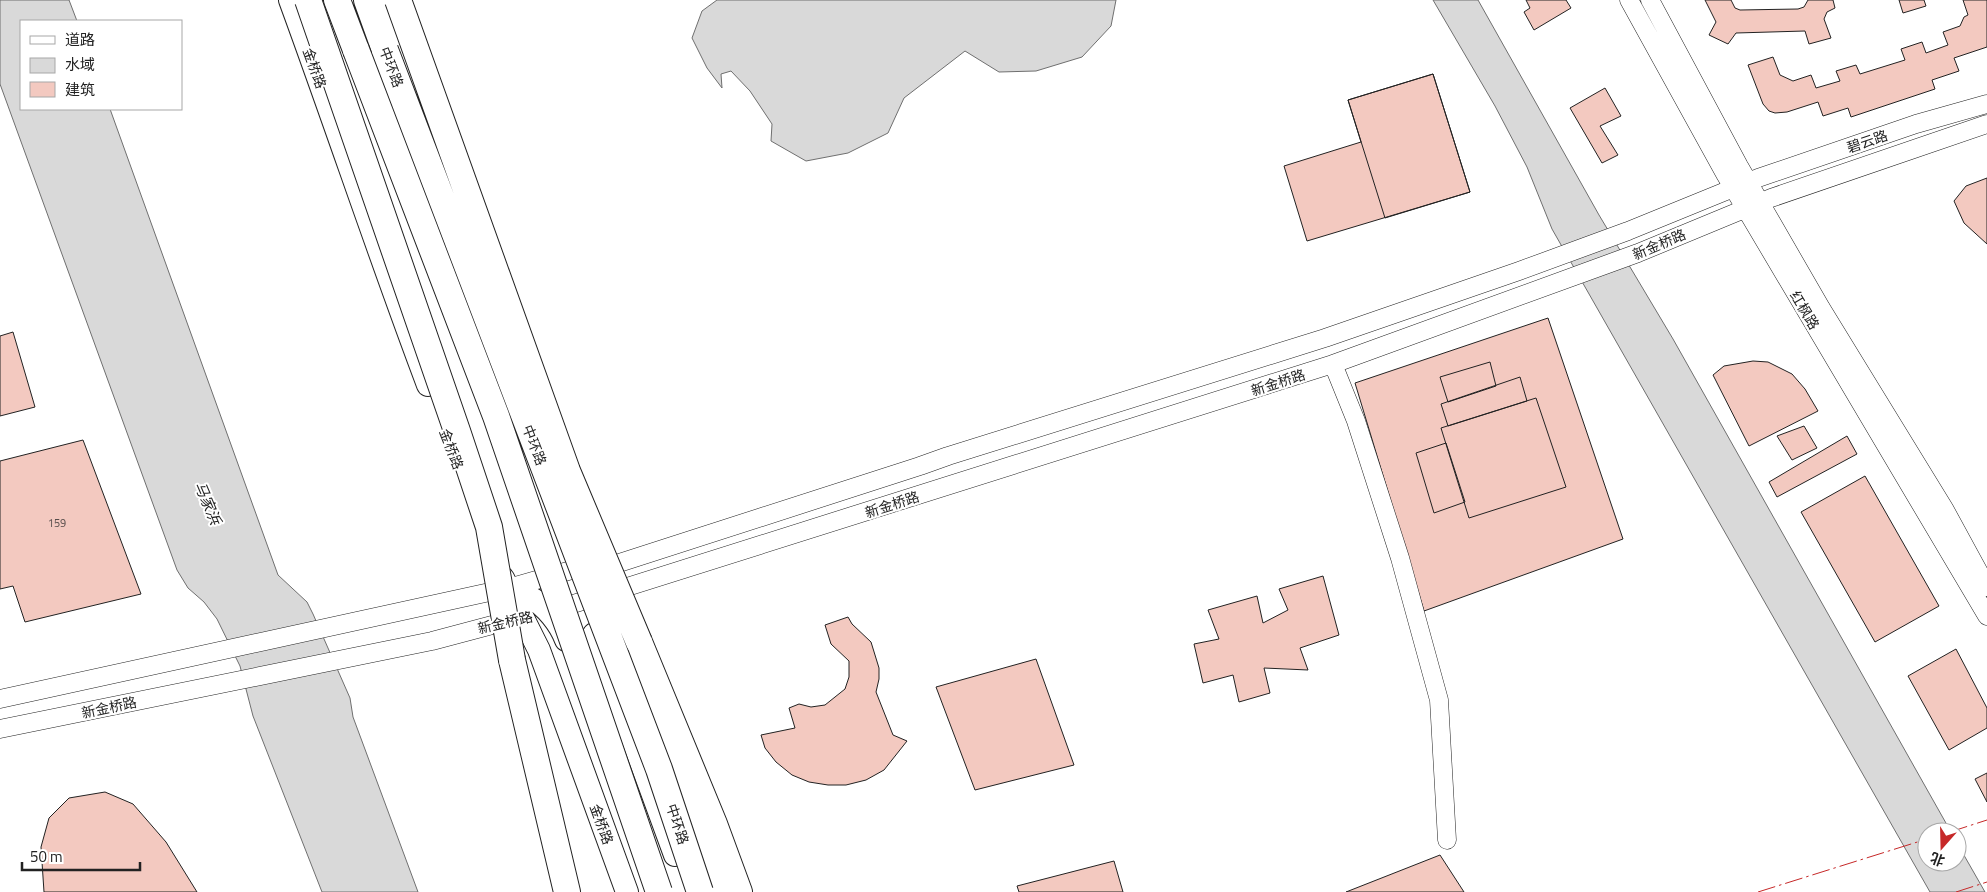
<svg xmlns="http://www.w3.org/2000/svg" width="1987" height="892" viewBox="0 0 1987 892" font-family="'Titillium Web','Noto Sans SC',sans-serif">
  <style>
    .water { fill: #d9d9d9; stroke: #6f6f6f }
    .building { fill: #f3c9c0; stroke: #222 }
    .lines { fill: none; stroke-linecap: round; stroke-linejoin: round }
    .minor-casing { stroke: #222; stroke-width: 19 }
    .major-casing { stroke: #222; stroke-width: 24 }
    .highway-casing { stroke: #222; stroke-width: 28 }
    .minor { stroke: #fff; stroke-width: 18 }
    .major { stroke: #fff; stroke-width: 22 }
    .highway { stroke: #fff; stroke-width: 26 }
    .highway-bridge-casing { stroke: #222; stroke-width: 28; stroke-linecap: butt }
    .highway-bridge { stroke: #fff; stroke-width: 26 }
    .power { stroke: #c62828; stroke-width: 1; stroke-dasharray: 18 4 2.5 4; stroke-linecap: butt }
    .labels { text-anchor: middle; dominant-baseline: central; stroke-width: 4; stroke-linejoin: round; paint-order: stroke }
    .number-label { font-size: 11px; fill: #564c4a }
    .street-label { font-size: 14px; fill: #222; stroke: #fff }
    .water-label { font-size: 15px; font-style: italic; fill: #222; stroke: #fff }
  </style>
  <rect width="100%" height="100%" fill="#fff"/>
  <path class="water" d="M 0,0 L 69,0 L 77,21 L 21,21 L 21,109 L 110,109 L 278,575 L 307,602 L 313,614 L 350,698 L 353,717 L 418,892 L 322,892 L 253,716 L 240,666 L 217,619 L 204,602 L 188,588 L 177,570 L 0,84 Z
    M 717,0 L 1116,0 L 1111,26 L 1082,57 L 1036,71 L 999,72 L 965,51 L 904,98 L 888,133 L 848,153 L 806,161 L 771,141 L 772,124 L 750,91 L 731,71 L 721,74 L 722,88 L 707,68 L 692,38 L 702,11 Z
    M 1433,0 L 1478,0 L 1599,215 L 1673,339 L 1951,832 L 1927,832 L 1927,862 L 1957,862 L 1957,843 L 1985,892 L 1930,892 L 1552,229 L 1527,167 L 1495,106 Z"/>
  <path class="building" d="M 1526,0 L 1566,0 L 1571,8 L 1534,30 L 1524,12 L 1530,8 Z
    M 1705,0 L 1731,0 L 1735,8 L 1740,10 L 1798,9 L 1804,7 L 1808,0 L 1833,0 L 1835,8 L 1827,12 L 1824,19 L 1831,38 L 1809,44 L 1805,31 L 1736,33 L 1728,44 L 1709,35 L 1716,22 Z
    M 1899,0 L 1924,0 L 1926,6 L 1903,13 Z
    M 1963,0 L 1987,0 L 1987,47 L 1954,58 L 1959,71 L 1932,80 L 1935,89 L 1851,117 L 1848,108 L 1823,116 L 1818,102 L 1787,112 L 1775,113 L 1769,111 L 1763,104 L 1748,65 L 1773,57 L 1780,75 L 1793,81 L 1811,75 L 1816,88 L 1840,81 L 1836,71 L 1856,65 L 1860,74 L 1905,60 L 1901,49 L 1922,42 L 1926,53 L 1948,45 L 1943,32 L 1960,26 L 1964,17 L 1968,15 Z
    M 1433,74 L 1470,192 L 1307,241 L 1284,166 L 1361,142 L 1348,100 Z
    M 1433,74 L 1470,192 L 1385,218 L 1348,100 Z
    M 1605,88 L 1621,116 L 1600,126 L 1618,155 L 1602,163 L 1570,108 Z
    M 1987,178 L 1987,244 L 1964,223 L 1954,201 L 1966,186 Z
    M 1548,318 L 1623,539 L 1424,611 L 1355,383 Z
    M 13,332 L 35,407 L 0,416 L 0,336 Z
    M 1753,361 L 1768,362 L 1792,374 L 1805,389 L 1818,411 L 1749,446 L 1713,375 L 1724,366 Z
    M 1490,362 L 1496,386 L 1448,402 L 1440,377 Z
    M 1520,377 L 1527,401 L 1448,426 L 1441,404 Z
    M 1536,398 L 1566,487 L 1469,518 L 1441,428 Z
    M 1804,426 L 1817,448 L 1792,460 L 1777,436 Z
    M 1847,436 L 1857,454 L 1777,497 L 1769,482 Z
    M 83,440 L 141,594 L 25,622 L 13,586 L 0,589 L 0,461 Z
    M 1446,443 L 1465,502 L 1434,513 L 1416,453 Z
    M 1865,476 L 1939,606 L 1875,642 L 1801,512 Z
    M 1323,576 L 1339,635 L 1300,648 L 1308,670 L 1264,668 L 1270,693 L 1239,702 L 1233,675 L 1203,683 L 1194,644 L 1219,639 L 1208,610 L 1257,596 L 1263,623 L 1288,610 L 1279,589 Z
    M 848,617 L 852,624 L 871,642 L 879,668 L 879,679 L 876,692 L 893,735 L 907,741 L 884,770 L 866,780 L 846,785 L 828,785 L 809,782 L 792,775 L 776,762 L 765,748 L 761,735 L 795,728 L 789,708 L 799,704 L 811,707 L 825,705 L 845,689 L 849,677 L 849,661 L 831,644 L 825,625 Z
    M 1956,649 L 1987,708 L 1987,728 L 1949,750 L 1908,676 Z
    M 1036,659 L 1074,765 L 975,790 L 936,687 Z
    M 1987,773 L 1987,802 L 1975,779 Z
    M 105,792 L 133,804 L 166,842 L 197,892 L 44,892 L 41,847 L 49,818 L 69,798 Z
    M 1440,855 L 1464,892 L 1346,892 Z
    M 1114,861 L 1123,892 L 1019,892 L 1017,886 Z"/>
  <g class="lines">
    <defs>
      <path id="minor" d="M 1629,0 L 1725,174 L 1987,616
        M 1650,0 L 1739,166 L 1821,308 L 1945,510 L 1987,587
        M 1333,364 L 1356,421 L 1400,558 L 1439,700 L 1447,840
        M 551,611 L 1333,364 L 1638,253 L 1771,198 L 1987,124
        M 0,699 L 508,588 L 575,569 L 616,564 L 920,466 L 948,456 L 1325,338 L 1519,271 L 1628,231 L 1758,178 L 1916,124 L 1987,104
        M 0,729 L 432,641 L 496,624 L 516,621"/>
      <path id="major" d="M 290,0 C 337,128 380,258 428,385
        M 384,0 L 447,178
        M 503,578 L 539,650 L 627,892
        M 508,588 C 515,591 523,593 530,597 C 546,606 560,624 566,640
        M 594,634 L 675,855
        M 628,647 L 718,892"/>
      <path id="highway" d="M 337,0 L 356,50
        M 367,0 L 385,50
        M 639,642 L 714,824 L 739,892
        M 512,660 L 567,892"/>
    </defs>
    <use href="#minor" class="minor-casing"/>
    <use href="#major" class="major-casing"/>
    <use href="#highway" class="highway-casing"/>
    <use href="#minor" class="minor"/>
    <use href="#major" class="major"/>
    <use href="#highway" class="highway"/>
    <defs>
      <path id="highway-bridge" d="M 308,0 L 457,431 L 489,527 L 512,660
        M 398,0 L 567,471 L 639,642
        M 356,50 L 496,416 L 659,892
        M 385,50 L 659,769 L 700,892"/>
    </defs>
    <use href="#highway-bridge" class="highway-bridge-casing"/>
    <use href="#highway-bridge" class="highway-bridge"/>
    <path class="power" d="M 1950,832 L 1987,820
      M 1758,892 L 1927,839
      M 1956,892 L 1987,882"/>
  </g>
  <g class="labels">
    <g class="number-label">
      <text x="57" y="523">159</text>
    </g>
    <g class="street-label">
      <text transform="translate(392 67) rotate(69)">中环路</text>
      <text transform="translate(315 68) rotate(70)">金桥路</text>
      <text transform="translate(1867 141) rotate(-19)">碧云路</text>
      <text transform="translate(1659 244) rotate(-23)">新金桥路</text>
      <text transform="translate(1805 310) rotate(59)">红枫路</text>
      <text transform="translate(1278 382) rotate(-18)">新金桥路</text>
      <text transform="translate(535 445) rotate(69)">中环路</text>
      <text transform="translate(452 449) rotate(69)">金桥路</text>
      <text transform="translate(892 504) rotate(-18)">新金桥路</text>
      <text transform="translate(505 622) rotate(-13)">新金桥路</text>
      <text transform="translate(109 707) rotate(-12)">新金桥路</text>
      <text transform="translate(602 824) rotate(70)">金桥路</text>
      <text transform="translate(678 824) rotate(72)">中环路</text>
    </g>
    <g class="water-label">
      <text transform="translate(208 503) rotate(67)">马家浜</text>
    </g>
  </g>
  <rect x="20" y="20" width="162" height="90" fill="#ffffff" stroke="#a7a7a7"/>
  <rect x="30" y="36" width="25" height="8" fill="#ffffff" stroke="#a7a7a7"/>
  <text x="65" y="45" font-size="15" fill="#222222">道路</text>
  <rect x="30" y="58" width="25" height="15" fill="#d9d9d9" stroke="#a7a7a7"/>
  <text x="65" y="70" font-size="15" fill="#222222">水域</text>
  <rect x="30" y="82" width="25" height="15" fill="#f3c9c0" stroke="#a7a7a7"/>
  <text x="65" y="95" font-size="15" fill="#222222">建筑</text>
  <g transform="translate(1942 847) rotate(200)"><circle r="24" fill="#ffffff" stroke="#a7a7a7"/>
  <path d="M0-4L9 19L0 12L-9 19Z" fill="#c62828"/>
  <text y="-8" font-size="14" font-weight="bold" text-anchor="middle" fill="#222222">北</text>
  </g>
  <path d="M22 862v8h118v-8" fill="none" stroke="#222222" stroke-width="2.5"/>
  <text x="30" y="862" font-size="15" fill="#222222" stroke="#ffffff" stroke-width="4" paint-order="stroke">50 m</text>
</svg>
